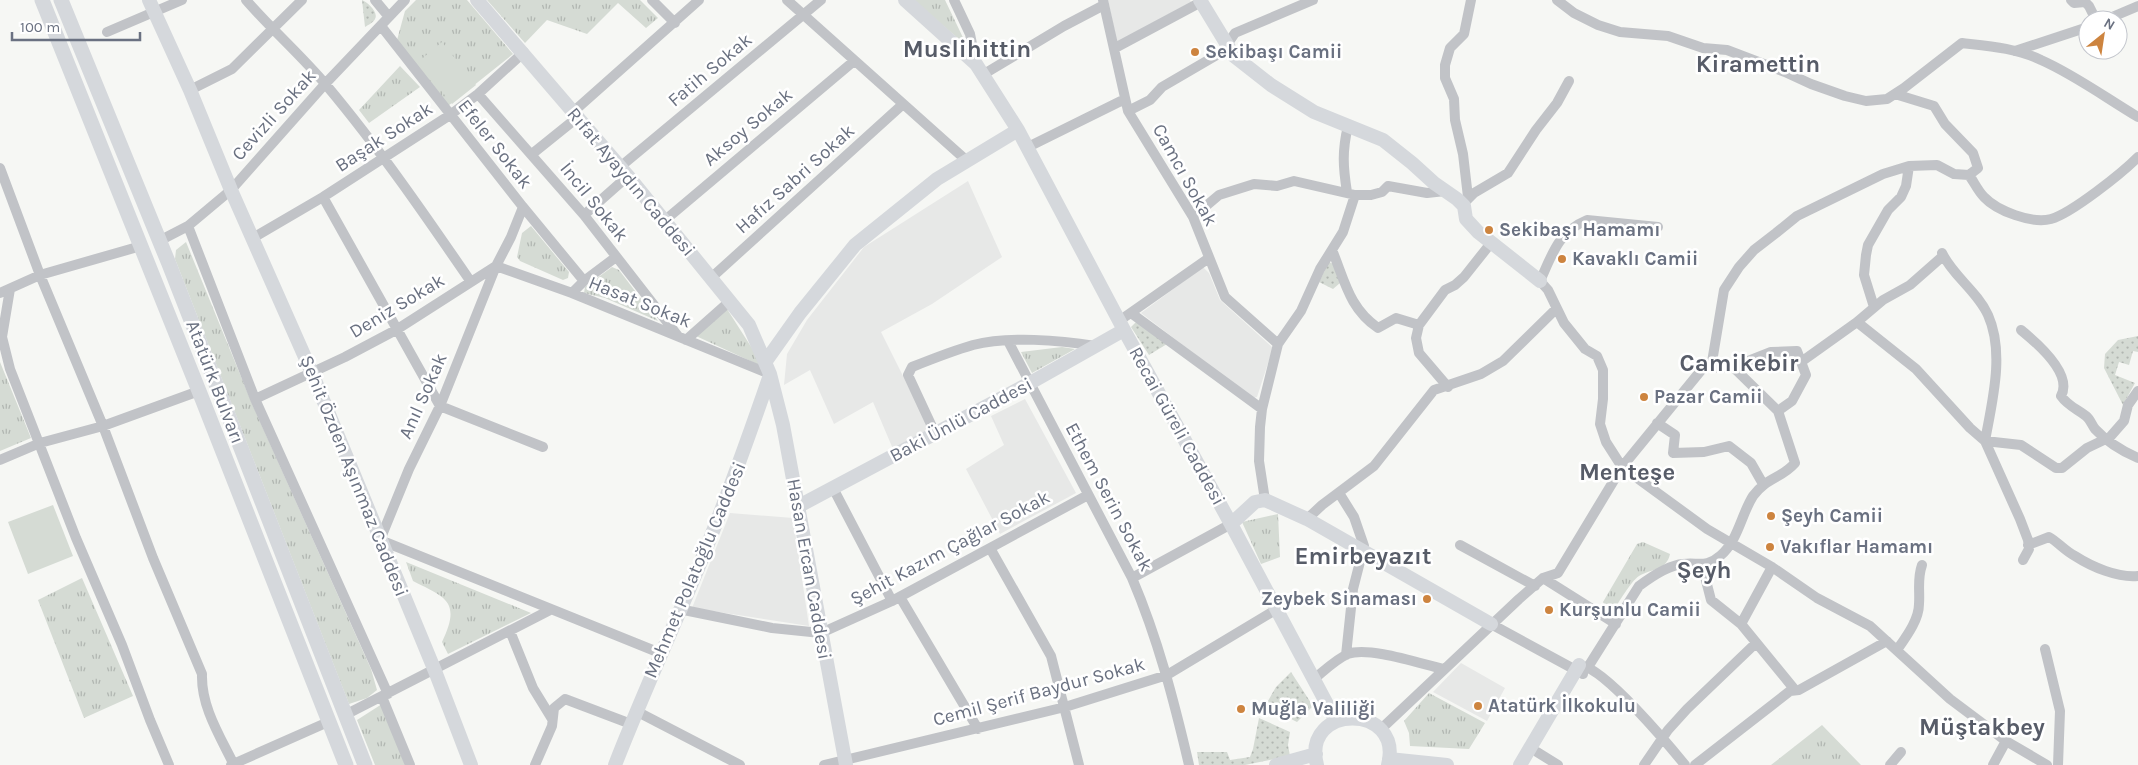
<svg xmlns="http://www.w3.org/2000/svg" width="2138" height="765" viewBox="0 0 2138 765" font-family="Karla,sans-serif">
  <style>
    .built { fill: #e7e8e7 }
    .grass { fill: url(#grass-dots) }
    .park { fill: url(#park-tufts) }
    .pitch { fill: #d5dbd4 }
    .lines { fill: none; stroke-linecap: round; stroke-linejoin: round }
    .street { stroke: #c1c3c7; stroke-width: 10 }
    .secondary { stroke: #d5d8dc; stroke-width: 14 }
    .primary { stroke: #d5d8dc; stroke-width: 15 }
    .poi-dot { fill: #cd843f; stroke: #fff; stroke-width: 2 }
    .labels { text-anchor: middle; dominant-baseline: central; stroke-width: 5; stroke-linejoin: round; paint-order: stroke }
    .poi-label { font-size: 19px; font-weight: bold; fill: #6a7181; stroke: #fff; text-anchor: start }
    .street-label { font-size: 19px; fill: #6a7181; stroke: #fff }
    .district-label { font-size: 24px; font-weight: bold; fill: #575c68; stroke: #fff }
  </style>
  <defs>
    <pattern id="grass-dots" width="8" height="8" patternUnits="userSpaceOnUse" patternTransform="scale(1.25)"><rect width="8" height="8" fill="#d5dbd4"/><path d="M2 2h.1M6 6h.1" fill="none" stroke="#b1b6b1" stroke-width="1.8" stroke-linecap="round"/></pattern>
    <pattern id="park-tufts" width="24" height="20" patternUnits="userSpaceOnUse" patternTransform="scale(1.25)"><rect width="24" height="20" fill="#d5dbd4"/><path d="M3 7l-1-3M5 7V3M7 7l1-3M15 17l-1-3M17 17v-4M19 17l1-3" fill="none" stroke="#b1b6b1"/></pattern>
  </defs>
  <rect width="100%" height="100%" fill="#f6f7f4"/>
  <path class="built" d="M 1108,0 L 1190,0 L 1191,2 L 1117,42 Z
    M 968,181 L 1002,257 L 932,304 L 881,332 L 930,430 L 893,449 L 873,402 L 834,424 L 810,370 L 784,385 L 787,354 L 807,320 L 864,247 Z
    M 1203,267 L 1209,273 L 1220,300 L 1273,348 L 1257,397 L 1252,398 L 1141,313 Z
    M 1025,399 L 1076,493 L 1000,534 L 966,469 L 1004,445 L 991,416 Z
    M 730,513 L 793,518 L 809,626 L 692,608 Z
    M 1461,663 L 1505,688 L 1487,721 L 1433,692 Z"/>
  <path class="grass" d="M 362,0 C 367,2 379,12 375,19 C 374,22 368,25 365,27 Z
    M 1329,262 L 1333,264 L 1340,283 L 1333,289 L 1319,282 Z
    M 1137,321 L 1167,344 L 1149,355 L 1131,327 Z
    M 2138,336 L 2138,352 L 2133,351 L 2129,365 L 2119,362 L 2115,375 L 2135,383 L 2123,405 L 2104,368 L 2105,354 L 2118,340 Z
    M 1291,672 L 1313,706 L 1297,722 L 1265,706 L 1276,687 Z
    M 1259,718 L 1290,732 L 1288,745 L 1290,756 L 1245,765 L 1199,765 L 1197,752 L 1227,752 L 1230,760 L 1250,757 L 1253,749 Z"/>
  <path class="park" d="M 416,0 L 467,0 L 513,54 L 448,106 L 397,40 L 405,11 Z
    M 487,0 L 640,0 L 658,18 L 646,28 L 618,3 L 587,34 L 547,20 L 525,43 Z
    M 913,0 L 945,0 L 967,46 Z
    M 400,66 L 420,87 L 369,123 L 359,110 Z
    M 531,226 L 569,272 L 568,278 L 563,280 L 520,261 L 517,257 L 522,233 Z
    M 186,242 L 253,406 L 371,669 L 377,690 L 367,698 L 349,704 L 175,259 L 176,250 Z
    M 612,267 L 619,270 L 658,321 L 605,298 L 584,293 L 585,287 Z
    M 727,309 L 757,356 L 759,365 L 696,336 Z
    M 1062,347 L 1075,349 L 1032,373 L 1021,352 Z
    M 0,362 L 31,438 L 0,451 Z
    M 1278,514 L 1280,557 L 1261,564 L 1242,522 Z
    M 1643,542 L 1670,554 C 1667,570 1651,569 1639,576 C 1630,582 1619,603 1612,612 L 1608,613 L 1603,602 L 1637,544 Z
    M 406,562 L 531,613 L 448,654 L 442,642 C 461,602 447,598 413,581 Z
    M 82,578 L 133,696 L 84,718 L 38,600 Z
    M 1429,693 L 1485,723 L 1469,749 L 1410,746 L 1409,733 L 1404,721 Z
    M 382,704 L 405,765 L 375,765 L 357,720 Z
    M 1822,725 L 1861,765 L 1771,765 Z"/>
  <path class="pitch" d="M 442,42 L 476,85 L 452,104 L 418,62 Z
    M 53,505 L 73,556 L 28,574 L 8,522 Z"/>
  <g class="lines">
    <path class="street" d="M 246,0 C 272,30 302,56 327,86 C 379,148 425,215 471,282
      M 375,0 L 389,17
      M 652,0 L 675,23
      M 787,0 L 966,160
      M 954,0 L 970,34 L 976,64
      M 1103,0 L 1128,111 L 1193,217 L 1225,297 L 1278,344
      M 1557,0 L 1574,13 L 1598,25 L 1620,32 L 1668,36 L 1703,48 L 1727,50 L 1785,72 L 1811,84 L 1845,96 L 1866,101 L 1887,99 L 1904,88 L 1962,43 C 1988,46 2016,48 2041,60 C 2075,75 2106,98 2138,117
      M 2071,0 L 2074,3 L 2085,2 L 2089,6 L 2096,20
      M 2105,20 L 2138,6
      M 381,26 L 523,207 L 584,281
      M 107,32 L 182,0
      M 1115,48 L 1201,2
      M 2015,51 L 2088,27
      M 984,74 L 1064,26 L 1104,5
      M 190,90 L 232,69 L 302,0
      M 478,94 L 584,215 L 678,336
      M 1128,111 L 1150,100 L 1162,87 L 1222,52 L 1235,33 L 1313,0
      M 573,112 L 699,0
      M 1028,147 L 1125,99
      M 532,154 L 578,117
      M 620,167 L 821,0
      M 0,168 L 40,275 L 103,426 L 153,558 L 202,674 C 201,707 220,736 234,765
      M 1969,175 C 1974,182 1978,191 1984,197 C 1997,211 2032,224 2051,219 C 2072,213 2122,173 2138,157
      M 1347,192 C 1343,167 1342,151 1348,126
      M 323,197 L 440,406 L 543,447
      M 1468,197 L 1463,154 L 1455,120 L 1454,99 L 1445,78 L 1445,65 L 1450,48 L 1464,34 L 1471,0
      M 1467,200 L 1474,193 L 1508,173 L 1536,130 L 1557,103 L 1569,81
      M 584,215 L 628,176
      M 1193,217 L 1219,195 L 1254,184 L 1277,186 L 1294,181 L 1355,195 L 1371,195 L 1382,192 L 1388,186 L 1427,193 L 1445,191
      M 664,221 L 854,61
      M 188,226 L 255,399 L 388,694
      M 1658,227 L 1587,220 C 1558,232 1552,255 1540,281 L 1548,290 L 1564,323 L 1585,349 L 1597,356 L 1603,370 L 1603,399 L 1600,424 L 1606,442 L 1622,467 L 1707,529 L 1772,567 L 1817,598 L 1870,626 L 1950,699 L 2006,741 L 2047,765
      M 253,238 L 323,197 L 450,115 L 478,94 L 524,52
      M 159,241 L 188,226 L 231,190 L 325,84 L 405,0
      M 1332,250 C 1345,281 1349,308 1378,328 L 1396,318 L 1419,325
      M 1942,253 C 1953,276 1977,291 1988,315 C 2005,353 1992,402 1985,441 L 2021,445 L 2056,468 L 2062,468 L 2087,448 L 2110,437 L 2124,421 L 2128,405 L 2138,391
      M 711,278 L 902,105
      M 10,289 L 2,337 L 10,369 L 76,538 L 122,645 L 150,720 L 169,765
      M 0,293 L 40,275 L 141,246
      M 572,293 L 584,281 L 616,257
      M 1874,307 L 1864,275 L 1866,255 L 1868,245 L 1888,210 L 1901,197 L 1906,186 L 1909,166
      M 1131,313 L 1262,409
      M 1119,321 L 1209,258
      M 1857,322 L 1916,369 L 1970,428 L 1985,441 L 2020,519 L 2028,540 L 2029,549 L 2023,560
      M 2021,330 C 2037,343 2073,374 2061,396 C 2068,406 2077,409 2086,416 C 2090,419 2092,425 2095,429 C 2107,442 2122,451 2138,458
      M 686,340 L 730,301
      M 1008,341 L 1132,578 C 1158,639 1174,701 1189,765
      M 1801,362 L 1857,322 L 1883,300 L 1910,285 L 1943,256
      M 1733,367 L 1771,352 L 1797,351 L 1806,375 L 1792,401 L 1778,411
      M 1711,368 L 1724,290 L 1739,267 L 1754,250 L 1776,233 L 1797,216 L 1883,174 L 1909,166 L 1937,165 L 1954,174 L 1969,175 L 1978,168 L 1973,153 L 1945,124 L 1934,106 L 1895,94
      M 1448,387 L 1419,353 L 1416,338 L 1419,325 L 1445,290 L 1455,285 L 1464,277 L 1491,243
      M 255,399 L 345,357 L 396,330 L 496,266 L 511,237 L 523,207
      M 1657,423 L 1675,435 L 1673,453 L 1704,452 L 1729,446 L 1751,463 L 1763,484
      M 935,433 L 908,375 L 912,367 C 932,359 952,351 973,345 C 1008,336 1060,340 1095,346
      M 0,460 L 40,443 L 103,426 L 199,391
      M 833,488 L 892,601
      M 1339,493 L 1354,517 L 1364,546 L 1353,589 L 1346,655
      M 1265,500 L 1259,461 L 1260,427 L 1262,409 L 1278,344 L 1301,311 L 1320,269 L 1343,232 L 1355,195
      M 1307,519 L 1322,505 L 1374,466 L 1434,390 L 1481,374 L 1503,361 L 1556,309
      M 1460,545 L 1535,586
      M 2028,545 L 2049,537 C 2058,542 2065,551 2075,556 C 2092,567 2118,578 2138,576
      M 990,548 L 1051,656 L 1079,765
      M 1702,565 L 1711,600 L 1741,624 L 1795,690
      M 1132,578 L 1231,524
      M 1543,578 L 1616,624
      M 900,597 L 978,729
      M 679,609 L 772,628 L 821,633 L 892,601 L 1088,495
      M 1491,624 L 1583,674
      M 1741,624 L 1772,567
      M 510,631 L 533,688 L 552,719
      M 2045,649 L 2060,711 L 2058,765
      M 1897,650 C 1906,637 1919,620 1919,604 C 1920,590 1917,579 1922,565
      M 660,653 L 380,540 L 409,469 L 440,406 L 496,266 L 572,293 L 770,374
      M 1582,666 C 1605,669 1668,744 1685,765
      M 1314,679 C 1324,671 1336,659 1348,654 C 1368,646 1421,664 1443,669
      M 382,697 L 410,765
      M 636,711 L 740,765
      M 345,715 L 550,610
      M 1380,730 L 1519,599 L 1543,578 L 1558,573 L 1622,467 L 1703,368 L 1733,367 L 1778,411 L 1795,463 C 1781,479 1767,477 1753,496 C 1741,515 1738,541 1720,556 C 1707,568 1697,562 1683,564 C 1668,565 1651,577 1639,586 L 1588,667
      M 1537,752 L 1558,765
      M 231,765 L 328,722
      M 535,765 L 552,726 L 554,708 L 565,699 L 631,724
      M 824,765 L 1065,707 L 1167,675 L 1277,609
      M 1644,765 L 1668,730 L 1687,709 L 1756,643
      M 1695,765 L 1790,691 L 1799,690 L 1887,641
      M 1890,765 L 1901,752
      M 1993,765 L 2006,741"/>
    <path class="secondary" d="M 149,0 L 190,90 L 231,190 L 312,373 L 435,671 L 471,765
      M 477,0 L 628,176 L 749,325 L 770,374 L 783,425 L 846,765
      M 905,0 L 976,64 L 1018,130 L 1124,330 L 1231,524 L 1336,721
      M 1200,0 L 1234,56 L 1271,85 L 1314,112 L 1383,140 L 1412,163 L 1434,183 L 1457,199 L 1464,206 L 1466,219 L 1478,232 L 1540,281
      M 766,361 L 800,313 L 855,245 L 937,179 L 1018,130
      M 797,507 L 1030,383 L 1124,330
      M 1231,524 L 1255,502 L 1265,500 L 1307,519 L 1491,624
      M 1389,759 L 1447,765
      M 615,765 C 641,698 671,633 699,566 C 725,503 748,439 770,375
      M 1276,765 L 1316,754
      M 1317,765 C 1301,703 1404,703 1388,765
      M 1520,765 L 1579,665"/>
    <path class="primary" d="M 42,0 L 199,391 L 346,765
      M 61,0 L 169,264 L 365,765"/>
  </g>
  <g class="poi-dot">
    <circle cx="1195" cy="52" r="5"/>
    <circle cx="1489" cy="230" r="5"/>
    <circle cx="1562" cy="259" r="5"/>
    <circle cx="1644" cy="397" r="5"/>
    <circle cx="1771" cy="516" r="5"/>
    <circle cx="1770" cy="547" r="5"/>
    <circle cx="1427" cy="599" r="5"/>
    <circle cx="1549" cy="610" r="5"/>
    <circle cx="1478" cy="706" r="5"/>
    <circle cx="1241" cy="709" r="5"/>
  </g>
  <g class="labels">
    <g class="poi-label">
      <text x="1205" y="52">Sekibaşı Camii</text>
      <text x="1499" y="230">Sekibaşı Hamamı</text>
      <text x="1572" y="259">Kavaklı Camii</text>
      <text x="1654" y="397">Pazar Camii</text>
      <text x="1781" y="516">Şeyh Camii</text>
      <text x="1780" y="547">Vakıflar Hamamı</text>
      <text x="1417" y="599" text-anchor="end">Zeybek Sinaması</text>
      <text x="1559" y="610">Kurşunlu Camii</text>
      <text x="1488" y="706">Atatürk İlkokulu</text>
      <text x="1251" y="709">Muğla Valiliği</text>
    </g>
    <g class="street-label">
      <text transform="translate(710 70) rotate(-40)">Fatih Sokak</text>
      <text transform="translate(274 115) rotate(-48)">Cevizli Sokak</text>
      <text transform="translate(748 127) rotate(-40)">Aksoy Sokak</text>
      <text transform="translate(384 137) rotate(-33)">Başak Sokak</text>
      <text transform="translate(495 144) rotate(52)">Efeler Sokak</text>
      <text transform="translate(1185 175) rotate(61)">Camcı Sokak</text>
      <text transform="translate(795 179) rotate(-42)">Hafız Sabri Sokak</text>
      <text transform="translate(631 182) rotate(50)">Rıfat Ayaydın Caddesi</text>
      <text transform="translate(594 202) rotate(51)">İncil Sokak</text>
      <text transform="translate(640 302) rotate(22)">Hasat Sokak</text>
      <text transform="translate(397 306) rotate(-31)">Deniz Sokak</text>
      <text transform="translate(215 382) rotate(69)">Atatürk Bulvarı</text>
      <text transform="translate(423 396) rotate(-66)">Anıl Sokak</text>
      <text transform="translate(961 420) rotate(-28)">Baki Ünlü Caddesi</text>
      <text transform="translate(1177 426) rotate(61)">Recai Güreli Caddesi</text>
      <text transform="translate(354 476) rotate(68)">Şehit Özden Aşınmaz Caddesi</text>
      <text transform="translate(1109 497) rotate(62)">Ethem Serin Sokak</text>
      <text transform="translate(950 548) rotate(-28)">Şehit Kazım Çağlar Sokak</text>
      <text transform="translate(809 569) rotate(80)">Hasan Ercan Caddesi</text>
      <text transform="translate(695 570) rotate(-67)">Mehmet Polatoğlu Caddesi</text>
      <text transform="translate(1039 692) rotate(-15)">Cemil Şerif Baydur Sokak</text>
    </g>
    <g class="district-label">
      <text x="967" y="49">Muslihittin</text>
      <text x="1758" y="64">Kiramettin</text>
      <text x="1739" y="363">Camikebir</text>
      <text x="1627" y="472">Menteşe</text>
      <text x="1363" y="556">Emirbeyazıt</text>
      <text x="1704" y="570">Şeyh</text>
      <text x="1982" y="727">Müştakbey</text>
    </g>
  </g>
  <g transform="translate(2103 35) rotate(30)"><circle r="24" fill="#ffffff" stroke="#c3c6cd"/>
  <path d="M0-4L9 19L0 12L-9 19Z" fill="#cd843f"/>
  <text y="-8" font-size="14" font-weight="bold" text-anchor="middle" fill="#6a7181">N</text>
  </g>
  <path d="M12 32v8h128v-8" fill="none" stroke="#6a7181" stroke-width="2.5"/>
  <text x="20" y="32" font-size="15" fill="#6a7181" stroke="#ffffff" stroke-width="4" paint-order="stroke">100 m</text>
</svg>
